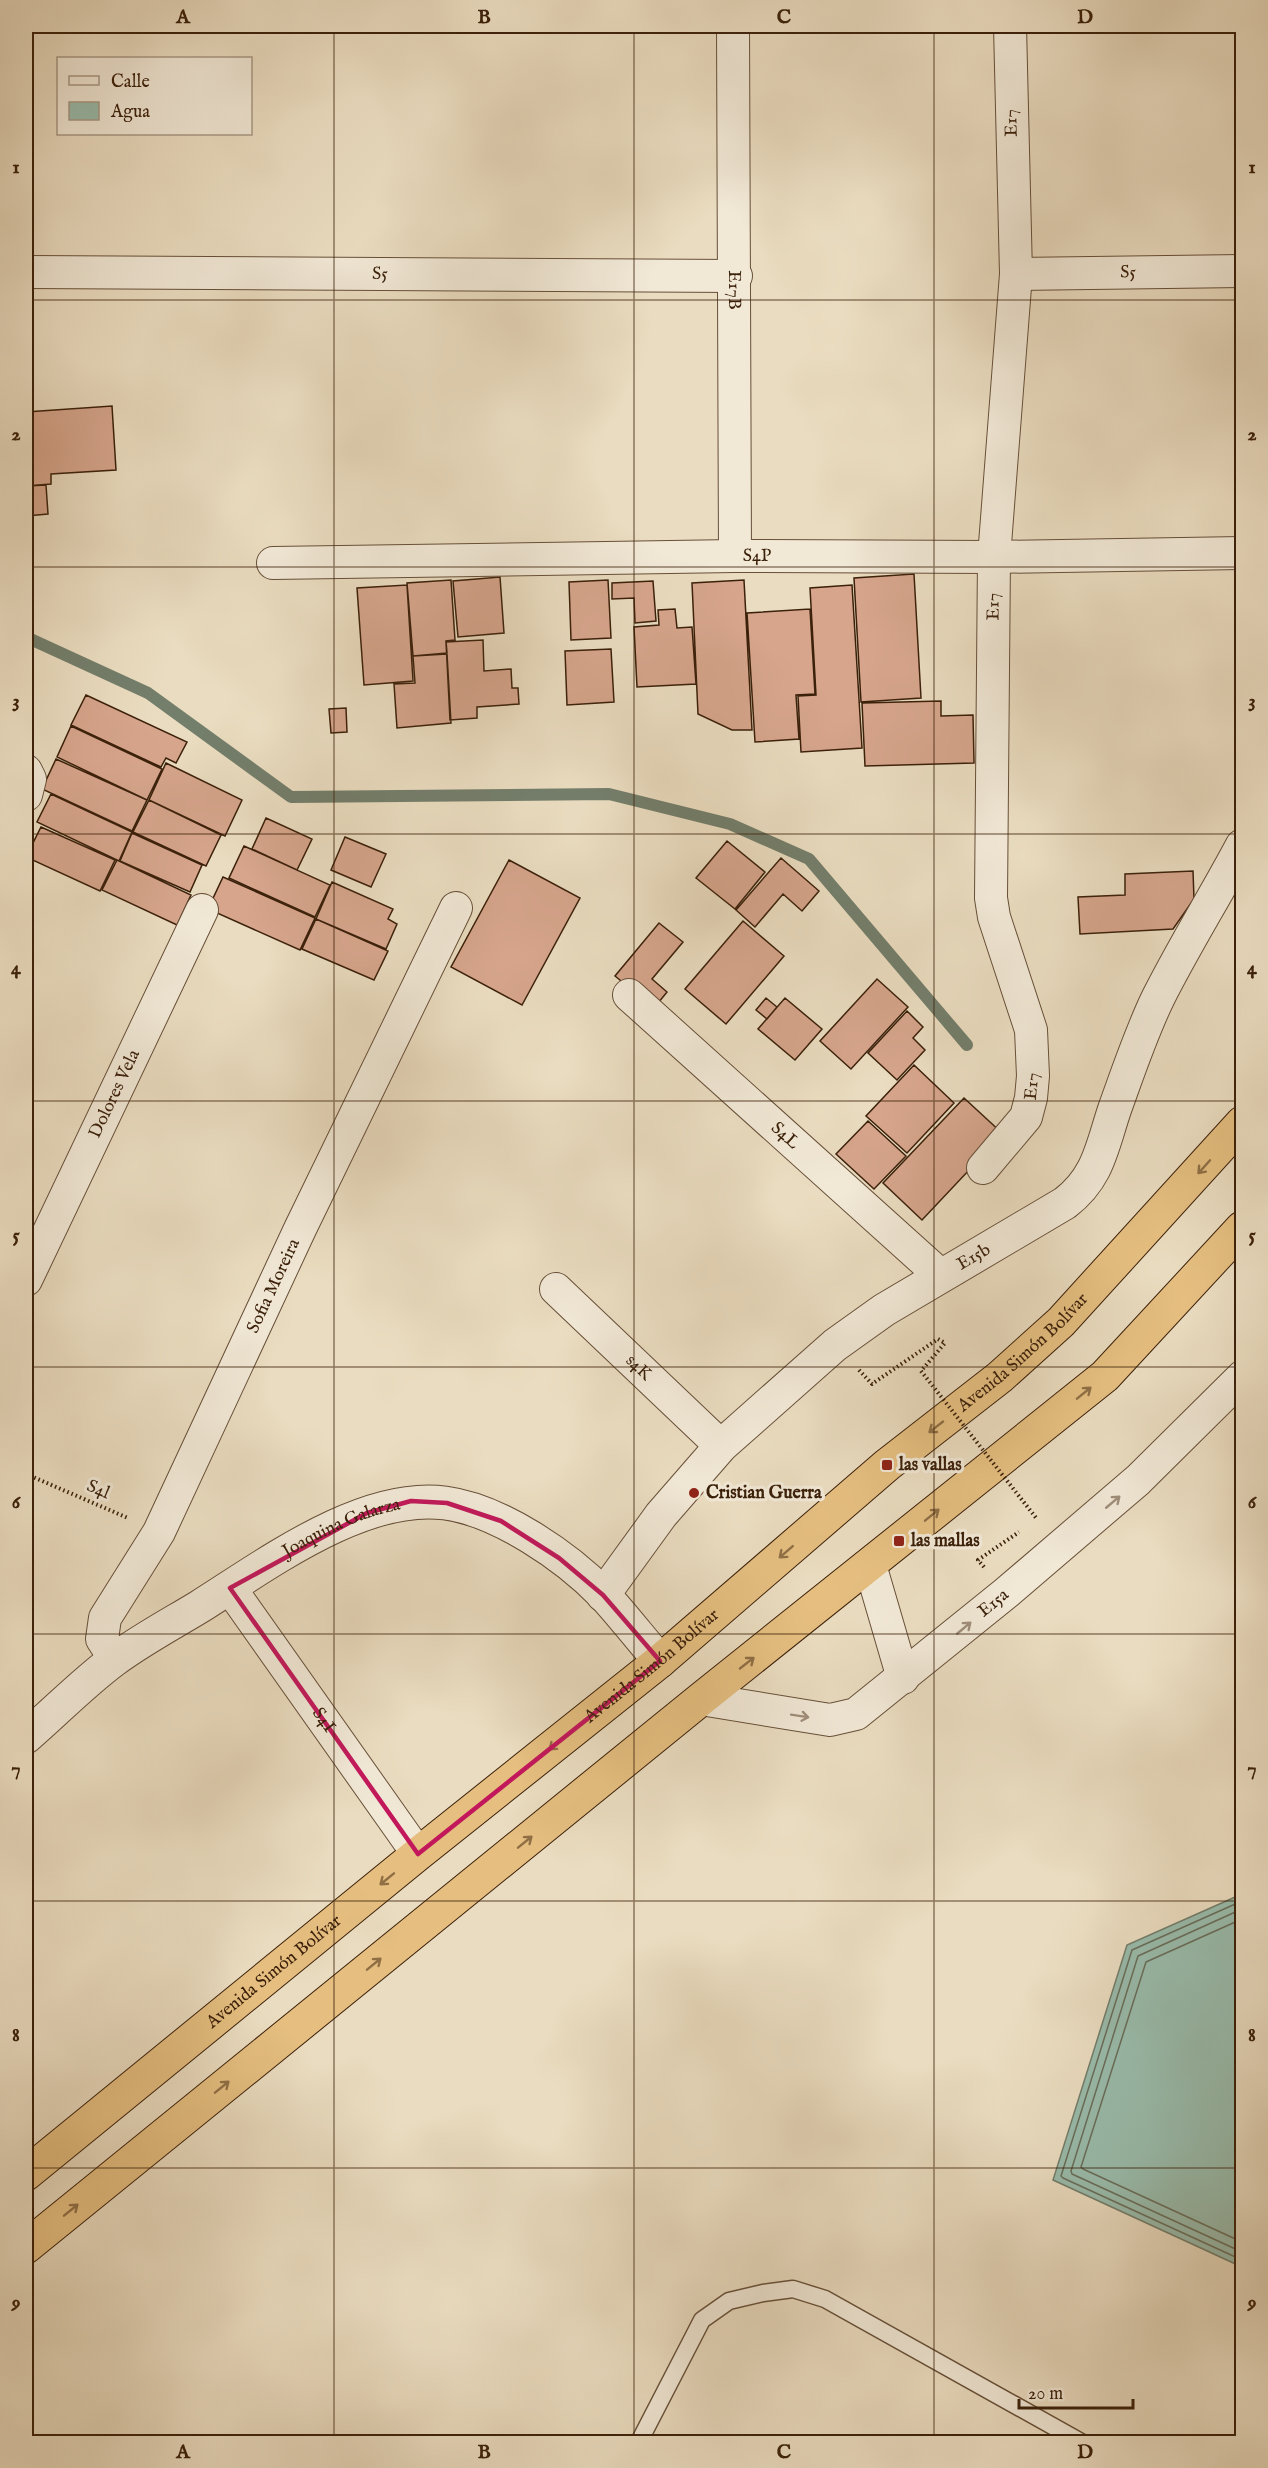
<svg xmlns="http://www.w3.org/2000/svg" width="1268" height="2468" viewBox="0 0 1268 2468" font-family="'IM FELL English',serif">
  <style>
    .water { fill: #99bcac; stroke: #737e6b; stroke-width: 1.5 }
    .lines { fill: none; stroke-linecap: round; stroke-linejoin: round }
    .shore { stroke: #6a6e5b; stroke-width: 1.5 }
    .stream { stroke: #737e6b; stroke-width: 12 }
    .building { fill: #d6a58c; stroke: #3b200a; stroke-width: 1.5 }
    .service-casing { stroke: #674f38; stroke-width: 19 }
    .minor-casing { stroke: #674f38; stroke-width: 34 }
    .tertiary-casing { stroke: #674f38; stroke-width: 35 }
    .trunk-casing { stroke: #3b200a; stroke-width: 35 }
    .path { stroke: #3b200a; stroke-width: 4; stroke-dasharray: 1.5 3; stroke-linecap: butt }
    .service { stroke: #f1e8d6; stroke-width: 16 }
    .minor { stroke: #f1e8d6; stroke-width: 32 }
    .tertiary { stroke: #f1e8d6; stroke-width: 33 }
    .trunk { stroke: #e5be80; stroke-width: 33 }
    .path-bridge { stroke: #3b200a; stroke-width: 4; stroke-dasharray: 1.5 3; stroke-linecap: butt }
    .oneway { stroke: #906f45 }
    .oneway2 { stroke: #9f8e7a }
    .marked { fill: none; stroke: #c2185b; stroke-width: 4.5; stroke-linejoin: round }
    .grid { fill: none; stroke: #3b200a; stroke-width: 1.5; stroke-opacity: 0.55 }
    .poi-dot { fill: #8f2418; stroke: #f1e8d6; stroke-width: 2 }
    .labels { text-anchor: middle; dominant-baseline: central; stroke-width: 6; stroke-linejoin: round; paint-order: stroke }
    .street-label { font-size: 18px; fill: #3b200a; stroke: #f1e8d6 }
    .poi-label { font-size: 18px; font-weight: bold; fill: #3b200a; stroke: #f1e8d6; text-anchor: start }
    .neatline { fill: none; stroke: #3b200a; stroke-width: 2 }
    .grid-label { font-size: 20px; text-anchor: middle; font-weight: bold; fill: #3b200a }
  </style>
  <rect width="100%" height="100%" fill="#eadcc0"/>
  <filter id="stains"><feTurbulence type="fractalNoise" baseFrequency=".00333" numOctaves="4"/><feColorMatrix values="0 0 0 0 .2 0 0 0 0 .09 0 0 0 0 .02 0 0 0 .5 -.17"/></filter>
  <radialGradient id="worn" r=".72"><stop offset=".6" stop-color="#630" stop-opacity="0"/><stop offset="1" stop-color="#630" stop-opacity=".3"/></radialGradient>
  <path class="water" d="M 1242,1894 L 1242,2267 L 1053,2180 L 1127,1945 Z"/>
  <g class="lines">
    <path class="shore" d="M 1242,1901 L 1132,1950 L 1061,2176 L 1063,2178 L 1242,2260
      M 1242,1909 L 1138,1956 L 1071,2171 L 1072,2174 L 1242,2252
      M 1242,1919 L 1146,1962 L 1081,2167 L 1083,2169 L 1242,2242"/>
    <path class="stream" d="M 26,637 L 148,693 L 291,797 L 609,794 L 730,824 L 809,859 L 967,1045"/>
  </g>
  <path class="building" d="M 112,406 L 116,470 L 51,474 L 51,484 L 26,486 L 26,412 Z
    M 46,485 L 48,514 L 26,516 L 26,486 Z
    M 914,574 L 921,698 L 861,702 L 854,578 Z
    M 500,577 L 504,633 L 458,637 L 453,581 Z
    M 451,580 L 455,640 L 446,641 L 447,653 L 413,656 L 407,583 Z
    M 608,580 L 611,638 L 571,640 L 569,582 Z
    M 744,580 L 752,730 L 732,730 L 698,714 L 692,583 Z
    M 653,581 L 656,621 L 635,623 L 634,598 L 612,599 L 612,583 Z
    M 407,585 L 413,681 L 364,685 L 357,588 Z
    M 852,585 L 862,748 L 801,752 L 798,696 L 816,695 L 810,588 Z
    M 675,609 L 677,628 L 692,627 L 696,684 L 637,687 L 634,627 L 659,625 L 658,610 Z
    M 810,609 L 815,694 L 796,695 L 799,739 L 755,742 L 747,613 Z
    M 483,640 L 484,671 L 511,669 L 512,688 L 518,688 L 519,704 L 477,707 L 477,718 L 450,720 L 446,642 Z
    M 611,649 L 614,702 L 567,705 L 565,651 Z
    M 447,654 L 451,723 L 397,728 L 394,684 L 415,683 L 413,656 Z
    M 86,695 L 187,742 L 176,763 L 166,758 L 161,767 L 71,725 Z
    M 941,701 L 941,716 L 973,715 L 974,763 L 865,766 L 862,703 Z
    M 346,708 L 347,732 L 331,733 L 329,709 Z
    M 71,726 L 162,769 L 147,800 L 57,757 Z
    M 56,759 L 147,800 L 132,831 L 42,789 Z
    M 166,763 L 242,800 L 225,836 L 149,800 Z
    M 51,794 L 132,832 L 119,861 L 37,822 Z
    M 149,800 L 221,835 L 206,866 L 133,832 Z
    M 266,818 L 312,839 L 297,870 L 252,849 Z
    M 41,827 L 115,860 L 100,891 L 26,857 Z
    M 132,833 L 202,865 L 190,892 L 120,861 Z
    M 345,837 L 386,854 L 371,887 L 331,870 Z
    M 727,841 L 765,872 L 735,909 L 696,878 Z
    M 244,846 L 330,885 L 315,917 L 229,878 Z
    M 781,858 L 819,891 L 802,911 L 783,894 L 755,927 L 736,910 Z
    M 117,860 L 191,895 L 177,925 L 102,890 Z
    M 509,860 L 580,898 L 522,1005 L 451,967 Z
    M 1193,871 L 1194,899 L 1173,929 L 1080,934 L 1078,897 L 1125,895 L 1125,874 Z
    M 223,877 L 315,918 L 300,950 L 208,909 Z
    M 332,882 L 393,909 L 388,919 L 397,924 L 386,949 L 316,919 Z
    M 316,919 L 388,951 L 374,980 L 302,949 Z
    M 743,921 L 784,956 L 726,1024 L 685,989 Z
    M 659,923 L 683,942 L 652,979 L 667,992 L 654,1008 L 615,976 Z
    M 877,979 L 908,1007 L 851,1069 L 820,1041 Z
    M 766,998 L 777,1007 L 767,1019 L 756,1010 Z
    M 785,998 L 822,1029 L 795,1060 L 758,1029 Z
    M 907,1011 L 923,1027 L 913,1038 L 925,1050 L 897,1080 L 868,1053 Z
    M 914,1065 L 954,1103 L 907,1153 L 866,1116 Z
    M 964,1098 L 1003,1134 L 922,1220 L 883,1183 Z
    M 868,1121 L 906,1156 L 874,1189 L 836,1154 Z"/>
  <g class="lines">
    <defs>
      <path id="service" d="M 639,2442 L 702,2320 L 729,2301 L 763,2293 L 793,2289 L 825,2299 L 1081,2442"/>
      <g id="minor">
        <path id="s1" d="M 733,26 L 735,556"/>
        <path id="s2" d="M 26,272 L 736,276"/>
        <path id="s3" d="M 1016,274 L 1242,271"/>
        <path id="s4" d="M 273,563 L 735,556 L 994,557 L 1242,553"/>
        <path d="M 26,771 L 30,779 L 26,795"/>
        <path id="s5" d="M 629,995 L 940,1275"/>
        <path id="s6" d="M 983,1168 L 1026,1117 L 1031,1098 L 1033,1076 L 1031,1030 L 994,917 L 991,898 L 994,557 L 1016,274 L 1010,26"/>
        <path id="s7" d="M 26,1280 L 202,910"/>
        <path id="s8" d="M 556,1289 L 721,1446"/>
        <path d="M 870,1565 L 903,1678"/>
        <path id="s9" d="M 230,1588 L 418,1854"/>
        <path id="s10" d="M 115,1659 L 102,1639 L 105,1618 L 159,1532 L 300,1229 L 456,908"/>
        <path id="s11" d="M 701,1699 L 830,1720 L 856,1714 L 1006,1593 L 1138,1480 L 1242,1377"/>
      </g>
      <g id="tertiary">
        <path id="s12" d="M 603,1595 L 661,1515 L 721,1446 L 835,1345 L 884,1310 L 1065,1203 C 1099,1177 1102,1146 1115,1108 C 1128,1072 1141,1033 1158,998 C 1184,946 1215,897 1242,846"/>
        <path id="s13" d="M 26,1737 C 55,1712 83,1683 114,1660 C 141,1640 171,1624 199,1607 C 266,1565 363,1492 445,1503 C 499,1510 566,1556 604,1595 C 623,1616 641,1639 660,1661"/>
      </g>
      <g id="trunk">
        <path id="s14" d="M 26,2174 L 418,1854 L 660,1661 L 887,1465 L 1000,1377 L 1061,1322 L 1242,1123"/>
        <path d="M 26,2247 L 701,1699 L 1105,1376 L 1242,1228"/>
      </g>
    </defs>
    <use href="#service" class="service-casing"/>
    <use href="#minor" class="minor-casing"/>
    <use href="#tertiary" class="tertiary-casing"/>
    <use href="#trunk" class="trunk-casing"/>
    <path class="path" d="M 859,1370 L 872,1384 L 938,1339 L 945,1343 L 921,1371
      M 26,1474 L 128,1518
      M 984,1567 L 978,1560 L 1019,1532"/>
    <use href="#service" class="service"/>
    <use href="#minor" class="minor"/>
    <use href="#tertiary" class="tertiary"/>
    <use href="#trunk" class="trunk"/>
    <path class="path-bridge" d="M 921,1371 L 1037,1519"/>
  </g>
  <defs><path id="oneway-shaft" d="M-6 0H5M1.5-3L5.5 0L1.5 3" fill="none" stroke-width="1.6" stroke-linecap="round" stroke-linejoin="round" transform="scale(1.5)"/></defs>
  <g class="oneway">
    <use href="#oneway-shaft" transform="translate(1204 1167) rotate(132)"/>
    <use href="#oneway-shaft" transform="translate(1084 1393) rotate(-39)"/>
    <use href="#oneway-shaft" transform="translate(936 1427) rotate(142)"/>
    <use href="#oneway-shaft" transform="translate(932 1515) rotate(-39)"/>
    <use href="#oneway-shaft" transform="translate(786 1552) rotate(139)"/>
    <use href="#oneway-shaft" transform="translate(747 1663) rotate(-38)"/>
    <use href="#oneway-shaft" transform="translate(556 1744) rotate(141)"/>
    <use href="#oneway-shaft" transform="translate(525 1842) rotate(-39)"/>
    <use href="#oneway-shaft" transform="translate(387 1879) rotate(141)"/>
    <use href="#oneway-shaft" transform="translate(374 1964) rotate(-39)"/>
    <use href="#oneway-shaft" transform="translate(222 2087) rotate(-39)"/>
    <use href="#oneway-shaft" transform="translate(71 2210) rotate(-39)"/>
  </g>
  <g class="oneway2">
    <use href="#oneway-shaft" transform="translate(1113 1502) rotate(-40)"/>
    <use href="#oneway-shaft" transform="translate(964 1628) rotate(-40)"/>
    <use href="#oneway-shaft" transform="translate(800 1716) rotate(9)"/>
  </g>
  <path class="marked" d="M 411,1501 L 447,1503 L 501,1521 L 559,1558 L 603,1595 L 660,1661 L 418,1854 L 230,1588 L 367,1513 Z"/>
  <path class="grid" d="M 334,26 L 334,2442M 634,26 L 634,2442M 934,26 L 934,2442M 26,300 L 1242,300M 26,567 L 1242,567M 26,834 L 1242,834M 26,1101 L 1242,1101M 26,1367 L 1242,1367M 26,1634 L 1242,1634M 26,1901 L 1242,1901M 26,2168 L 1242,2168"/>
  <g class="poi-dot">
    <rect x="881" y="1459" width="12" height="12" rx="3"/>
    <circle cx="694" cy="1493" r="6"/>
    <rect x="893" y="1535" width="12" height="12" rx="3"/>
  </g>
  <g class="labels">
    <g class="street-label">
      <text transform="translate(1012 123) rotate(-91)">E17</text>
      <text stroke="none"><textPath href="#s3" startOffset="112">S5</textPath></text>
      <text stroke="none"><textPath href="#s2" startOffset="354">S5</textPath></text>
      <text stroke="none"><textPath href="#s1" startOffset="264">E17B</textPath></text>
      <text stroke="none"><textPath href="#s4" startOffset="484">S4P</textPath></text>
      <text stroke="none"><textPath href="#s6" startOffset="584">E17</textPath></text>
      <text stroke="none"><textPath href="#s6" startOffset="98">E17</textPath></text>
      <text stroke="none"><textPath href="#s7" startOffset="206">Dolores Vela</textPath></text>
      <text stroke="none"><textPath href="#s5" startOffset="210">S4L</textPath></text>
      <text stroke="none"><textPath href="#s12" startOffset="507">E15b</textPath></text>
      <text stroke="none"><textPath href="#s10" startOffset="418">Sofia Moreira</textPath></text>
      <text stroke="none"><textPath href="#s14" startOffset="1292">Avenida Simón Bolívar</textPath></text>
      <text stroke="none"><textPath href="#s8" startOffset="114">s4K</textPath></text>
      <text transform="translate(98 1490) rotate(23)">S4l</text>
      <text stroke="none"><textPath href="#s13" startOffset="381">Joaquina Galarza</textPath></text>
      <text stroke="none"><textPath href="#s11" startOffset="334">E15a</textPath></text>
      <text stroke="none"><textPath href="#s14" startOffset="806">Avenida Simón Bolívar</textPath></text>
      <text stroke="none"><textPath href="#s9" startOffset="162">S4I</textPath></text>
      <text stroke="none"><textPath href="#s14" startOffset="320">Avenida Simón Bolívar</textPath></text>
    </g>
    <g class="poi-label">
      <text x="899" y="1465">las vallas</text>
      <text x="706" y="1493">Cristian Guerra</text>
      <text x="911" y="1541">las mallas</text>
    </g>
  </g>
  <rect width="1268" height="2468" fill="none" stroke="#eadcc0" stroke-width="66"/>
  <rect x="57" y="57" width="195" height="78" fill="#f1e8d6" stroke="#a89884" stroke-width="1.5"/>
  <rect x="69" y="76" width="30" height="9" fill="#f1e8d6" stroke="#a89884" stroke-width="1.5"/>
  <text x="111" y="87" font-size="18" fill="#3b200a">Calle</text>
  <rect x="69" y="102" width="30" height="18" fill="#99bcac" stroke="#a89884" stroke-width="1.5"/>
  <text x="111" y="117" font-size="18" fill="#3b200a">Agua</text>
  <path d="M1019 2399v9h114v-9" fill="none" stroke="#3b200a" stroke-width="3"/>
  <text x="1028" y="2399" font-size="18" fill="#3b200a" stroke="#f1e8d6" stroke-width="4.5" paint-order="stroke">20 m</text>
  <rect x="33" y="33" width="1202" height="2402" class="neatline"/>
  <g class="grid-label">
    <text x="183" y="23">A</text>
    <text x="484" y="23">B</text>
    <text x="784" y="23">C</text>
    <text x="1085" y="23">D</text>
    <text x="16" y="173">1</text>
    <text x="1252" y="173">1</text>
    <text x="16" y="440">2</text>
    <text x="1252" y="440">2</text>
    <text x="16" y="707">3</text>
    <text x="1252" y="707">3</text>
    <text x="16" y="974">4</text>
    <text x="1252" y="974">4</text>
    <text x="16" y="1241">5</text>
    <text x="1252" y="1241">5</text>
    <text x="16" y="1508">6</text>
    <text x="1252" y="1508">6</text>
    <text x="16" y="1775">7</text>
    <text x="1252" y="1775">7</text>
    <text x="16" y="2041">8</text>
    <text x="1252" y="2041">8</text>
    <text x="16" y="2308">9</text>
    <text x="1252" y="2308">9</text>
    <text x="183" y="2458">A</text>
    <text x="484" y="2458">B</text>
    <text x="784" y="2458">C</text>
    <text x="1085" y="2458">D</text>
  </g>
  <rect width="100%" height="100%" filter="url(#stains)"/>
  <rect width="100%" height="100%" fill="url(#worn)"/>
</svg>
